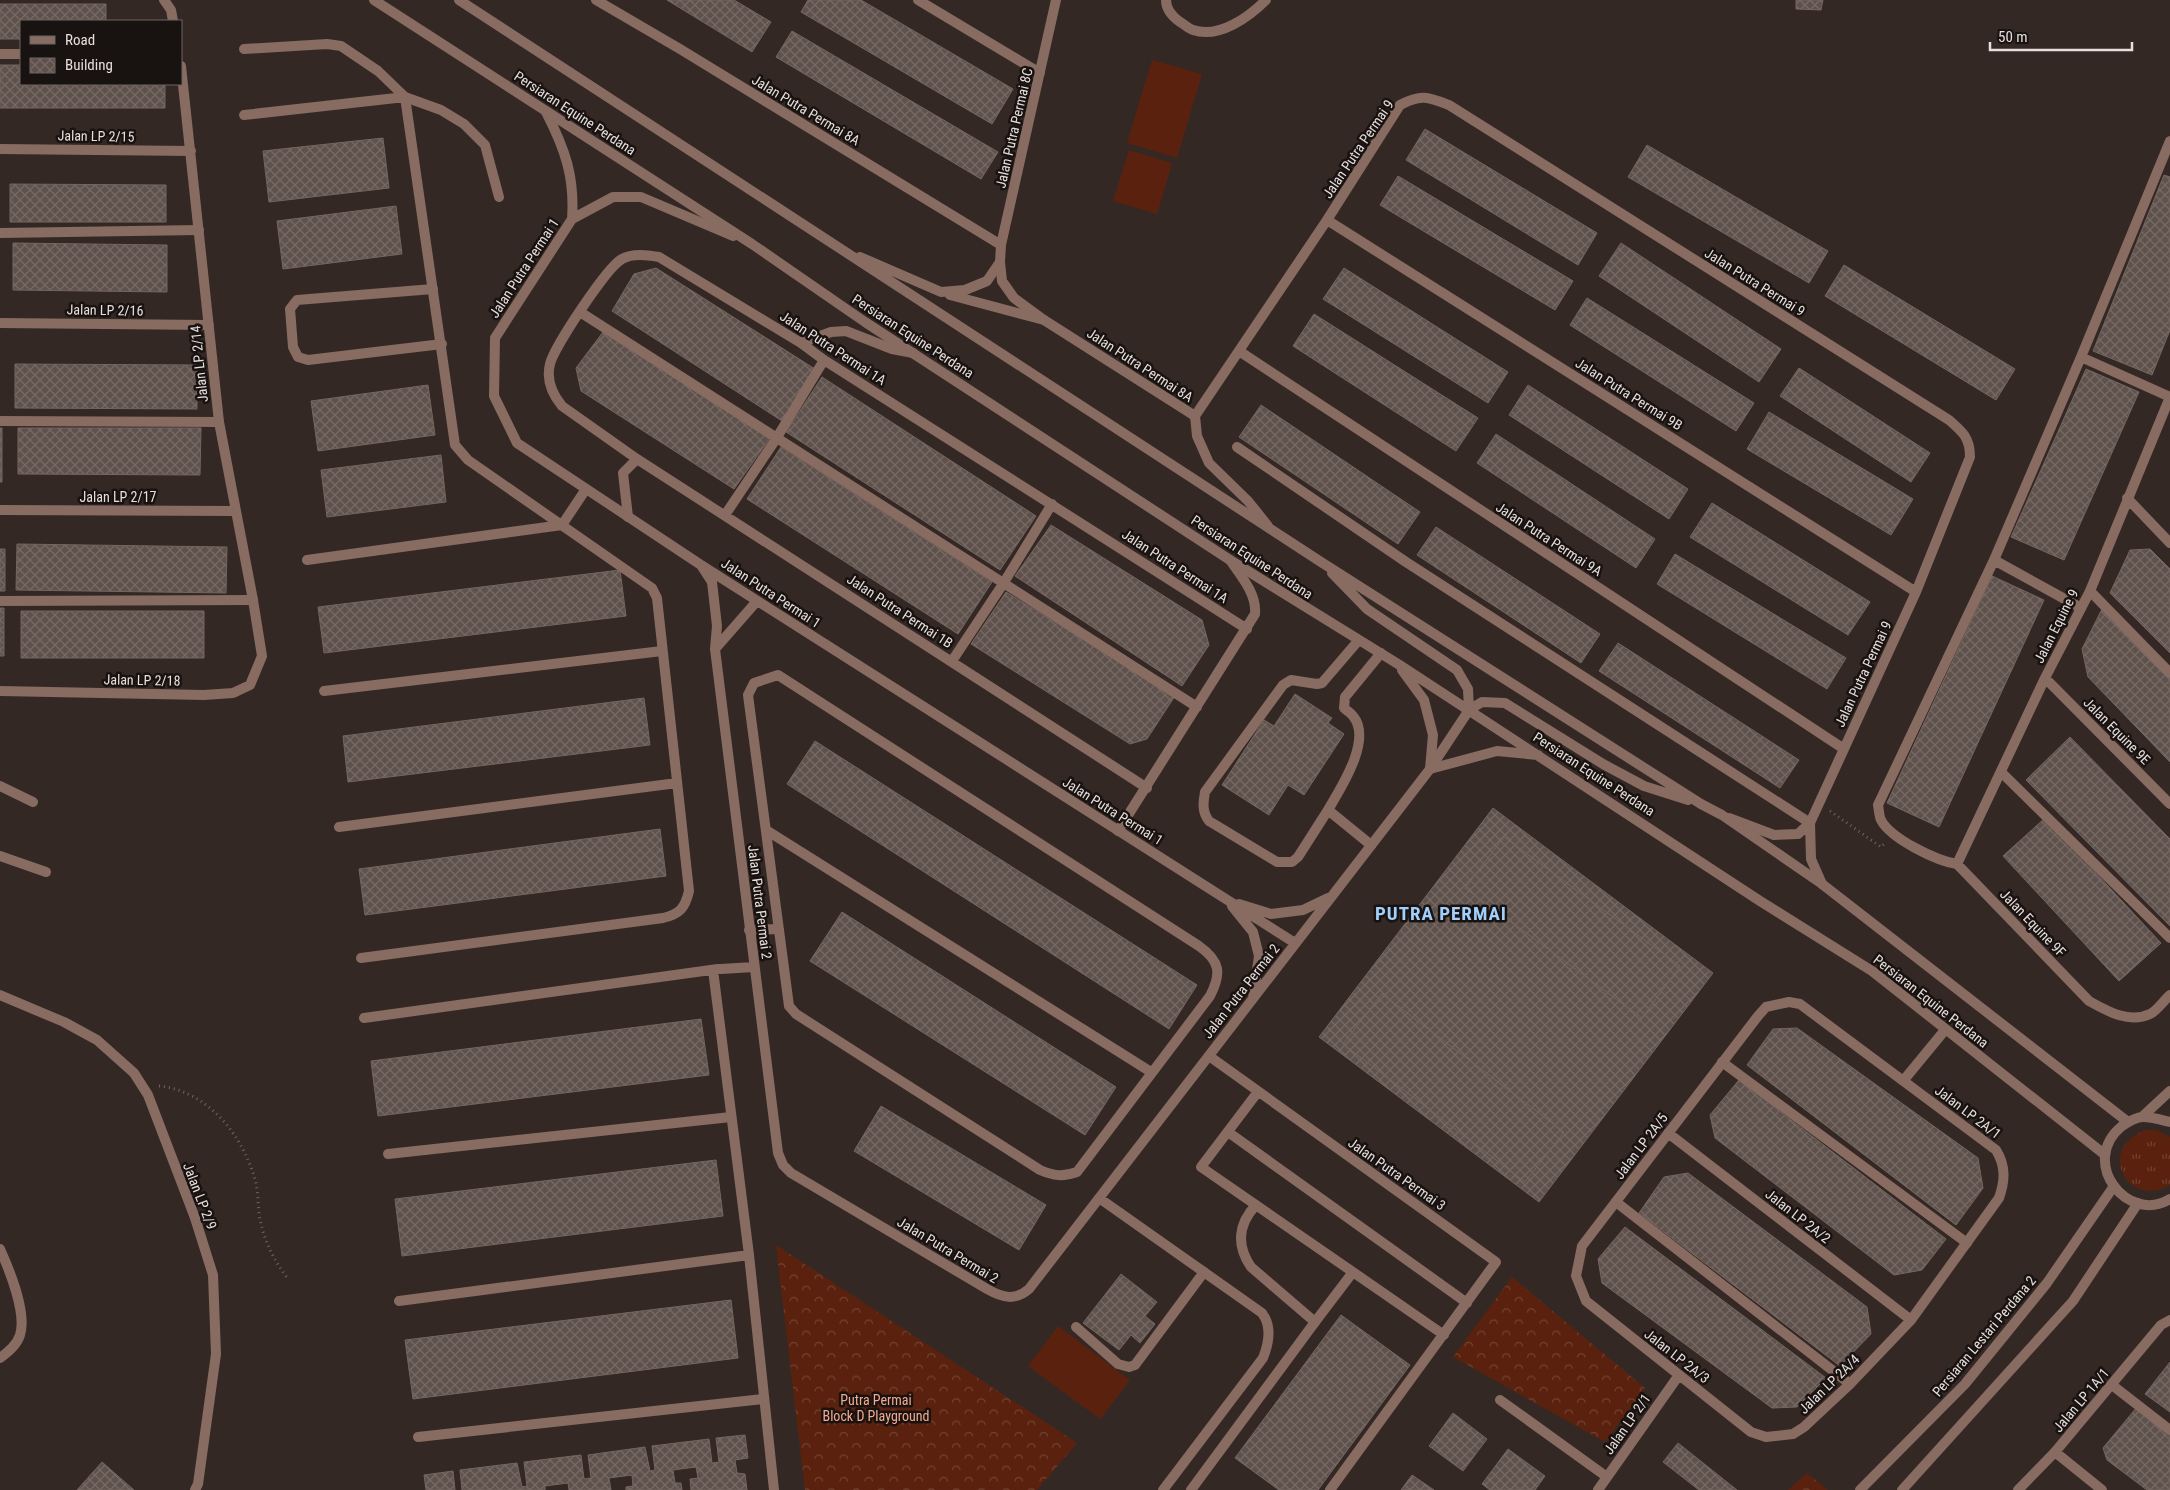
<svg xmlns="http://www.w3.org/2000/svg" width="2170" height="1490" viewBox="0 0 2170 1490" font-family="'Roboto Condensed',sans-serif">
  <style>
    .grass { fill: url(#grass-tufts) }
    .forest { fill: url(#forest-crowns) }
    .pitch { fill: #5a220e }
    .building { fill: url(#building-cross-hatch); stroke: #746560 }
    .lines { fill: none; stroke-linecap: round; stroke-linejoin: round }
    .path { stroke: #6f6460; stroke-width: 3; stroke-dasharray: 1 4; stroke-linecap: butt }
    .service { stroke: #886b61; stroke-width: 10 }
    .minor { stroke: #886b61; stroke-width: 10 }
    .tertiary { stroke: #886b61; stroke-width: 10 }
    .labels { text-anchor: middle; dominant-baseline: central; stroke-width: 5; stroke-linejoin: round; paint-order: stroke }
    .street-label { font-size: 14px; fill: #e7dfdc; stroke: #181210 }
    .park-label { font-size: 14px; fill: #f4aa91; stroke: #181210 }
    .district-label { font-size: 19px; font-weight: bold; letter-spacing: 1px; fill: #a1d0fd; stroke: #181210 }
  </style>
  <defs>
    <pattern id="grass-tufts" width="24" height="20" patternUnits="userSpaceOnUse" patternTransform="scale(1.25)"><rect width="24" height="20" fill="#5a220e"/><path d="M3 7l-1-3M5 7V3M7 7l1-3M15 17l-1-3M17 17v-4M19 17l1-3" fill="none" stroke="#724230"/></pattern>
    <pattern id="forest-crowns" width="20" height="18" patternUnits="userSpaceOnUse" patternTransform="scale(1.25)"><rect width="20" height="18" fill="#5a220e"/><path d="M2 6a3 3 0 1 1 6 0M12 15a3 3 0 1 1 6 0" fill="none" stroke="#724230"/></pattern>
    <pattern id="building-cross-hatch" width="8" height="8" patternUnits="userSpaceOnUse" patternTransform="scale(1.25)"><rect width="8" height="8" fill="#5f514c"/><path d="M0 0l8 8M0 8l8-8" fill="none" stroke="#766a65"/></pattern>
  </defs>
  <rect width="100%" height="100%" fill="#342824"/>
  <path class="grass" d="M 2146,1130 L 2156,1130 L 2170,1137 L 2170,1185 C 2126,1210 2096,1147 2146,1130 Z"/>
  <path class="forest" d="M 776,1245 L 1077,1443 L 1037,1490 L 805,1490 Z
    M 1512,1277 L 1645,1388 L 1605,1442 L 1453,1357 Z
    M 1807,1473 L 1828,1490 L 1788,1490 Z"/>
  <path class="pitch" d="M 1152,60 L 1202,74 L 1177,158 L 1127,143 Z
    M 1129,150 L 1172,163 L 1157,214 L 1113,201 Z
    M 1058,1326 L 1130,1380 L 1100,1419 L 1028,1366 Z"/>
  <path class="building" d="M 667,0 L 734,0 L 771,22 L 752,52 Z
    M 808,0 L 861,0 L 1013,89 L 992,124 L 801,12 Z
    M 1796,0 L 1823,0 L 1821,10 L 1796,9 Z
    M 0,4 L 106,4 L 106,21 L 21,21 L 21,39 L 0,39 Z
    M 792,31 L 998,152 L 981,179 L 776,57 Z
    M 0,65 L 21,65 L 21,84 L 165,84 L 165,108 L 0,108 Z
    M 1425,129 L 1597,233 L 1578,265 L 1406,160 Z
    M 383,138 L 389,188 L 269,202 L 263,151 Z
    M 1647,145 L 1828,251 L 1809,283 L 1628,177 Z
    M 2164,175 L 2170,177 L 2170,330 L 2152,375 L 2093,351 Z
    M 1398,176 L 1573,281 L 1555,310 L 1380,205 Z
    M 10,184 L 166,185 L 166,222 L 10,222 Z
    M 396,206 L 402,254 L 283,269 L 277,221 Z
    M 13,243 L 167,245 L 167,292 L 13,290 Z
    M 1621,243 L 1781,349 L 1759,382 L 1599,276 Z
    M 1844,265 L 2015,369 L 1996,400 L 1825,296 Z
    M 656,268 L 815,369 L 782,421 L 612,311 L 634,274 Z
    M 1344,268 L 1508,372 L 1488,403 L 1323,299 Z
    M 1587,298 L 1754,403 L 1736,431 L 1570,325 Z
    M 1314,314 L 1478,418 L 1456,451 L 1293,346 Z
    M 603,332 L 770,438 L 734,489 L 581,391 L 576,368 Z
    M 15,364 L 197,365 L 197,409 L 15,408 Z
    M 1799,368 L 1930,453 L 1911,482 L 1780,396 Z
    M 2086,369 L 2139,392 L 2064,560 L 2011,537 Z
    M 822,377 L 1036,516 L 1000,570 L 786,432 Z
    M 428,385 L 435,435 L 318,451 L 311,401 Z
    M 1528,385 L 1688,489 L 1669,519 L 1509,415 Z
    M 1261,405 L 1420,512 L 1398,544 L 1239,437 Z
    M 1769,412 L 1913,499 L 1891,535 L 1747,449 Z
    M 0,428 L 2,428 L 2,482 L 0,482 Z
    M 18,428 L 201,428 L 200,475 L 18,474 Z
    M 1496,434 L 1655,539 L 1636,568 L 1477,463 Z
    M 781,447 L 992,582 L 958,634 L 747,499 Z
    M 441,455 L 446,502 L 327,517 L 321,470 Z
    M 1712,503 L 1870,602 L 1848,635 L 1690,537 Z
    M 1051,525 L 1202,620 L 1209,645 L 1182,686 L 1015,576 Z
    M 1436,527 L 1600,634 L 1581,663 L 1417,555 Z
    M 17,544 L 227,547 L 226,593 L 16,590 Z
    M 0,549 L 5,549 L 5,591 L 0,591 Z
    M 2150,549 L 2170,569 L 2170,653 L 2110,593 L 2130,550 Z
    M 1675,554 L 1846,658 L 1827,689 L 1657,584 Z
    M 620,570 L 626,616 L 324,653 L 318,607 Z
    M 1992,576 L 2044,600 L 1939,827 L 1887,803 Z
    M 1006,592 L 1175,696 L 1147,739 L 1130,744 L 971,644 Z
    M 0,608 L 4,608 L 4,656 L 0,656 Z
    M 2102,609 L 2170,679 L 2170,762 L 2088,677 L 2082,649 Z
    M 21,611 L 204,611 L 204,658 L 21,658 Z
    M 1618,643 L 1799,760 L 1780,788 L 1599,671 Z
    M 1295,694 L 1332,718 L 1328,723 L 1344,734 L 1304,795 L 1288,785 L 1269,815 L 1222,785 L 1264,720 L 1274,726 Z
    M 644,698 L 650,745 L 348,782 L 343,736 Z
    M 2070,737 L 2170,839 L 2170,926 L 2026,780 Z
    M 815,741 L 1197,985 L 1169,1029 L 787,784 Z
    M 1493,808 L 1713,973 L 1539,1202 L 1319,1037 Z
    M 2045,818 L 2161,943 L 2119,981 L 2003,856 Z
    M 660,829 L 666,876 L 365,915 L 359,869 Z
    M 1504,837 L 1680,966 L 1642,1018 L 1465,888 Z
    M 842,912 L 1116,1087 L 1085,1135 L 810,961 Z
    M 1382,994 L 1564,1132 L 1525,1182 L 1343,1044 Z
    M 701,1019 L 709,1075 L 378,1116 L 371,1061 Z
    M 1797,1028 L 1978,1158 L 1983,1188 L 1956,1225 L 1747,1065 L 1773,1029 Z
    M 1739,1080 L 1946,1239 L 1922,1270 L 1894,1275 L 1715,1138 L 1710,1115 Z
    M 881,1106 L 1046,1205 L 1019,1250 L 854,1151 Z
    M 716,1160 L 723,1216 L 402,1256 L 395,1199 Z
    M 1688,1173 L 1867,1307 L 1871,1334 L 1840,1366 L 1639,1213 L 1664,1177 Z
    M 1625,1227 L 1826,1378 L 1797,1407 L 1772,1408 L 1602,1283 L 1598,1259 Z
    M 1121,1274 L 1157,1302 L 1145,1316 L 1155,1324 L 1140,1343 L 1131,1335 L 1119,1350 L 1083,1323 Z
    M 731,1300 L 738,1358 L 413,1399 L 405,1340 Z
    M 1341,1315 L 1410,1365 L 1318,1490 L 1279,1490 L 1235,1458 Z
    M 2170,1362 L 2170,1412 L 2145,1394 Z
    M 2137,1407 L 2170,1433 L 2170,1490 L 2147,1490 L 2107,1460 L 2103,1448 Z
    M 1453,1413 L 1487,1439 L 1463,1471 L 1429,1446 Z
    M 745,1435 L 748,1458 L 735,1460 L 737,1473 L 745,1474 L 747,1490 L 691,1490 L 690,1479 L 698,1478 L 696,1467 L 673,1470 L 675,1483 L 681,1483 L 682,1490 L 626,1490 L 626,1487 L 633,1486 L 632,1475 L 609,1478 L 611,1490 L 569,1490 L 568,1483 L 545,1486 L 545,1490 L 462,1490 L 460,1470 L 517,1463 L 522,1487 L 527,1486 L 524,1462 L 581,1455 L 584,1479 L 591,1478 L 588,1455 L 645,1447 L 650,1471 L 655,1470 L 652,1446 L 709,1439 L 712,1463 L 719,1462 L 716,1438 Z
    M 1678,1443 L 1737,1490 L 1699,1490 L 1663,1462 Z
    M 1508,1449 L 1545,1476 L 1535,1490 L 1490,1490 L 1482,1484 Z
    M 102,1462 L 134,1490 L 77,1490 Z
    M 453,1471 L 455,1490 L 426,1490 L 424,1475 Z
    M 1412,1475 L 1434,1490 L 1401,1490 Z"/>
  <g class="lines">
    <path class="path" d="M 1830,811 L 1881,847 L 1885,843
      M 159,1086 C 209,1091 244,1137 256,1183 C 258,1193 258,1203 259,1214 C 263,1239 273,1259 288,1279"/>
    <path class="service" d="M 1166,0 C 1166,9 1173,17 1180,22 C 1184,24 1189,29 1193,30 C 1219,39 1249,17 1266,0
      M 244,49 L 327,44 L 341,46 L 378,71 L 405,97 L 441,110 L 464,124 L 485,145 L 499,197
      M 0,54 L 21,54
      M 0,233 L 199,230
      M 433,289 L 297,300 L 290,309 L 293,347 L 298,357 L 308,360 L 442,344
      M 580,312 L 1197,707
      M 801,343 L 831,332 L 846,331 L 892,349 L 913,353
      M 2081,357 L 2170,397
      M 0,421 L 219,422
      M 1237,447 L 1406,562 L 1810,823
      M 725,515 L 776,439 L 824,360
      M 628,517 L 623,473 L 637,459
      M 1994,560 L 2081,608
      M 2090,591 L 2170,673
      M 0,601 L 253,600
      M 1358,641 L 1322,683 L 1317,684 L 1291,680 L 1283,685 L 1205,792 C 1203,803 1202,812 1209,821 L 1277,862 L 1292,862 L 1298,857 L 1328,810 L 1371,845
      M 952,661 L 1003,584 L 1052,504
      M 778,675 L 1199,946 C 1220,961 1222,973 1210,996 L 1077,1172 C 1063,1177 1054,1176 1040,1170 L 796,1014 L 789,1006 L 748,695 L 754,683 Z
      M 2001,772 L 2170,938
      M 0,786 L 33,802
      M 1147,788 L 637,459 L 562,406 C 552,394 546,380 550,364 C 554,347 607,267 622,259 C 633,253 647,255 659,257 L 801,343 L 824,360 L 1247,629
      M 1328,810 C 1340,789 1373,740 1353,716 C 1351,713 1347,711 1344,708 L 1345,697 L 1381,653
      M 766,830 L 1151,1072
      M 1118,831 L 1255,614 C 1257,594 1241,576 1230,560
      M 0,856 L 46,872
      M 1957,864 C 1937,861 1891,839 1881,820 C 1879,816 1879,810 1878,805 L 1994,560 L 2081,357 L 2170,141
      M 749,930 L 779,929
      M 713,970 L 749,1255 L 774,1490
      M 0,995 L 64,1022 L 97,1040 L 134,1073 L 148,1095 L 195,1218 L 213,1275 L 216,1354 L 198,1484 L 195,1490
      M 364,1018 L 718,969
      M 1209,1056 L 1496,1262 L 1330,1490
      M 1722,1062 L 1967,1243
      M 1257,1093 L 1201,1167 L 1444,1335
      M 1228,1132 L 1467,1303
      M 388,1154 L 731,1117
      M 1616,1202 L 1850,1384
      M 1256,1205 C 1238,1224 1236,1245 1251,1267 L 1315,1322 L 1353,1272
      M 399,1301 L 749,1255
      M 1076,1327 L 1118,1364 L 1129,1367 L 1135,1365 L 1204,1272
      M 2112,1385 L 2170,1430
      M 418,1437 L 763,1399"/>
    <path class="minor" d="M 164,0 L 171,10 L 173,21
      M 596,0 L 680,49 L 1001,245
      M 918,0 L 1040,73
      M 1056,0 L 1001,245 L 1000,262 L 1002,281 L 1014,298 L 1044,320 L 1195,416
      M 546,112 C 565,149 575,177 572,219
      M 244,115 L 405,97 L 455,445 L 468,460 L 652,588 L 657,598 L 689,891 C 685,908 680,914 663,918 L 361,958
      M 0,149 L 191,151
      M 1327,220 L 1916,592
      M 733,236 L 641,197 L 613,197 L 572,219 L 495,338 L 494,396 L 517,443 L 701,565 L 1295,943
      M 0,323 L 209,325
      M 1239,351 L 1844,749
      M 2170,397 L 2090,591 L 2045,678 L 1957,864 L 2089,1001 C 2107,1011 2129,1024 2150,1014 C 2157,1011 2164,1000 2170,995
      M 1195,416 L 1327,220 L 1400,105 C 1421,94 1428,97 1449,105 L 1949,420 C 1963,432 1970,438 1970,457 L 1916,592 L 1810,823 L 1798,834 L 1774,835 L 1729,818
      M 1195,416 L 1197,436 L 1209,463 L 1248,501 L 1268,526
      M 2127,498 L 2170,543
      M 0,510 L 236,511
      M 307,560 L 562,525 L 586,489
      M 701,565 L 712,582 L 717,626 L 715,649 L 778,1153 L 783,1165 L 791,1173 L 987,1289 C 1003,1298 1015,1301 1029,1289 L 1430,769 L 1469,710
      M 715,649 L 757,601
      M 2045,678 L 2170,804
      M 0,691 L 204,695 L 233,693 L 250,685 L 262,656 L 253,600 L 219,422 L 181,66
      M 324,691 L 662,651
      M 1810,823 L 1811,859 L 1822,884
      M 339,827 L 677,783
      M 1239,904 L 1271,914 L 1303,910 L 1328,898
      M 1232,906 L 1253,932 L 1259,956 L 1253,998
      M 721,969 L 754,967
      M 1789,1002 L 1800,1004 L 1996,1150 C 2006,1166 2005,1181 1999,1198 L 1911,1320 L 1850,1384 L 1804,1427 L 1793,1434 L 1766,1437 L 1751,1432 L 1586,1301 L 1576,1276 L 1582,1246 L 1758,1016 L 1766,1007 Z
      M 1903,1081 L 1945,1030
      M 1668,1133 L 1911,1320
      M 1099,1198 L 1262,1313 C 1272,1326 1269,1343 1263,1358 L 1163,1490
      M 0,1249 C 9,1269 27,1313 20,1335 C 17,1345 8,1352 0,1358
      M 1500,1400 L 1607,1477
      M 2055,1452 L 2102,1490
      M 1191,1490 L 1315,1322
      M 1598,1490 L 1679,1375
      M 1860,1490 L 1965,1384 L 2047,1283 L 2114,1186
      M 1902,1490 L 2073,1301 L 2138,1203
      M 2018,1490 L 2055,1452 L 2161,1325 L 2170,1320"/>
    <path class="tertiary" d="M 374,0 L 752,244 L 865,322 L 1230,560 L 1398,664 L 1760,901 L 1872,971 L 2104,1154
      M 459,0 L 1321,562 L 1701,804 L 1722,815 L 1822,884 L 2128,1122
      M 860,257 L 941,292 L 965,290 L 987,281 L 1000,262
      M 950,295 L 1044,320
      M 1332,573 L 1367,609 L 1457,670 L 1468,689 L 1469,710
      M 1402,670 L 1424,700 L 1433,735 L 1430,769 L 1497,751 L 1538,755
      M 1469,710 L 1482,702 L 1505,703 L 1603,764 L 1644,786 L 1688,800
      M 2142,1117 L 2170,1091
      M 2170,1122 C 2162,1120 2152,1117 2143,1117 C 2136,1117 2128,1122 2122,1126 C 2078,1162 2128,1225 2170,1199"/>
  </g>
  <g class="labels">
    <g class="street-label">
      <text transform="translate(806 110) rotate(31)">Jalan Putra Permai 8A</text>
      <text transform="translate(575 113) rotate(33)">Persiaran Equine Perdana</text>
      <text transform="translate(1014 128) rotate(-77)">Jalan Putra Permai 8C</text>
      <text transform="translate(96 136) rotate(1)">Jalan LP 2/15</text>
      <text transform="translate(1358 149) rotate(-56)">Jalan Putra Permai 9</text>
      <text transform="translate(524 268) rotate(-57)">Jalan Putra Permai 1</text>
      <text transform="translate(1755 282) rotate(32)">Jalan Putra Permai 9</text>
      <text transform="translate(105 310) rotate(1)">Jalan LP 2/16</text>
      <text transform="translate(913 336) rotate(33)">Persiaran Equine Perdana</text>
      <text transform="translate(833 348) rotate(33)">Jalan Putra Permai 1A</text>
      <text transform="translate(199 364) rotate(-96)">Jalan LP 2/14</text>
      <text transform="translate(1140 365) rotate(33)">Jalan Putra Permai 8A</text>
      <text transform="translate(1629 394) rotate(32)">Jalan Putra Permai 9B</text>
      <text x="118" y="497">Jalan LP 2/17</text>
      <text transform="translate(1549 539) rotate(33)">Jalan Putra Permai 9A</text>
      <text transform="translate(1252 557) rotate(33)">Persiaran Equine Perdana</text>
      <text transform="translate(1175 566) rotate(33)">Jalan Putra Permai 1A</text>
      <text transform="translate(771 593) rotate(33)">Jalan Putra Permai 1</text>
      <text transform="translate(900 611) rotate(33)">Jalan Putra Permai 1B</text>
      <text transform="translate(2056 626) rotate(-63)">Jalan Equine 9</text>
      <text transform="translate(1863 674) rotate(-65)">Jalan Putra Permai 9</text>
      <text transform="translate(142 680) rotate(1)">Jalan LP 2/18</text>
      <text transform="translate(2117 731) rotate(45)">Jalan Equine 9E</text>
      <text transform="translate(1594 774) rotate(33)">Persiaran Equine Perdana</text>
      <text transform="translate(1113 811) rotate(32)">Jalan Putra Permai 1</text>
      <text transform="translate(760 902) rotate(83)">Jalan Putra Permai 2</text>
      <text transform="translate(2033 923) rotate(46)">Jalan Equine 9F</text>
      <text transform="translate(1241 991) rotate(-52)">Jalan Putra Permai 2</text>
      <text transform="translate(1931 1001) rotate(38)">Persiaran Equine Perdana</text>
      <text transform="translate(1968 1112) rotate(37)">Jalan LP 2A/1</text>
      <text transform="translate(1641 1146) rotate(-53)">Jalan LP 2A/5</text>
      <text transform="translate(1397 1174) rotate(35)">Jalan Putra Permai 3</text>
      <text transform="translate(200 1196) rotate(69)">Jalan LP 2/9</text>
      <text transform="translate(1798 1216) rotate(38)">Jalan LP 2A/2</text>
      <text transform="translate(948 1250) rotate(31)">Jalan Putra Permai 2</text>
      <text transform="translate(1984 1336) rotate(-50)">Persiaran Lestari Perdana 2</text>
      <text transform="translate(1677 1356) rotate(38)">Jalan LP 2A/3</text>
      <text transform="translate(1829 1384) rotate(-44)">Jalan LP 2A/4</text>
      <text transform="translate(2081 1400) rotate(-50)">Jalan LP 1A/1</text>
      <text transform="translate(1627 1424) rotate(-55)">Jalan LP 2/1</text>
    </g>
    <g class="park-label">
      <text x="876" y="1400">Putra Permai<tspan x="876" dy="16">Block D Playground</tspan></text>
    </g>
    <g class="district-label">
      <text x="1441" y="913">PUTRA PERMAI</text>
    </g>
  </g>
  <rect x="20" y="20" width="162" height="65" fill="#181210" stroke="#6b6462"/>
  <rect x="30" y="36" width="25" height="8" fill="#886b61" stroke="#6b6462"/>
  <text x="65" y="45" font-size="15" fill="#e7dfdc">Road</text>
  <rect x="30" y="58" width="25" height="15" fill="url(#building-cross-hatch)" stroke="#6b6462"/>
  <text x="65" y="70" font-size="15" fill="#e7dfdc">Building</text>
  <path d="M1990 42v8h142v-8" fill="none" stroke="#e7dfdc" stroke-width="2.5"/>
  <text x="1998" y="42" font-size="15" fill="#e7dfdc" stroke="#181210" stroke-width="4" paint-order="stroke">50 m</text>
</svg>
